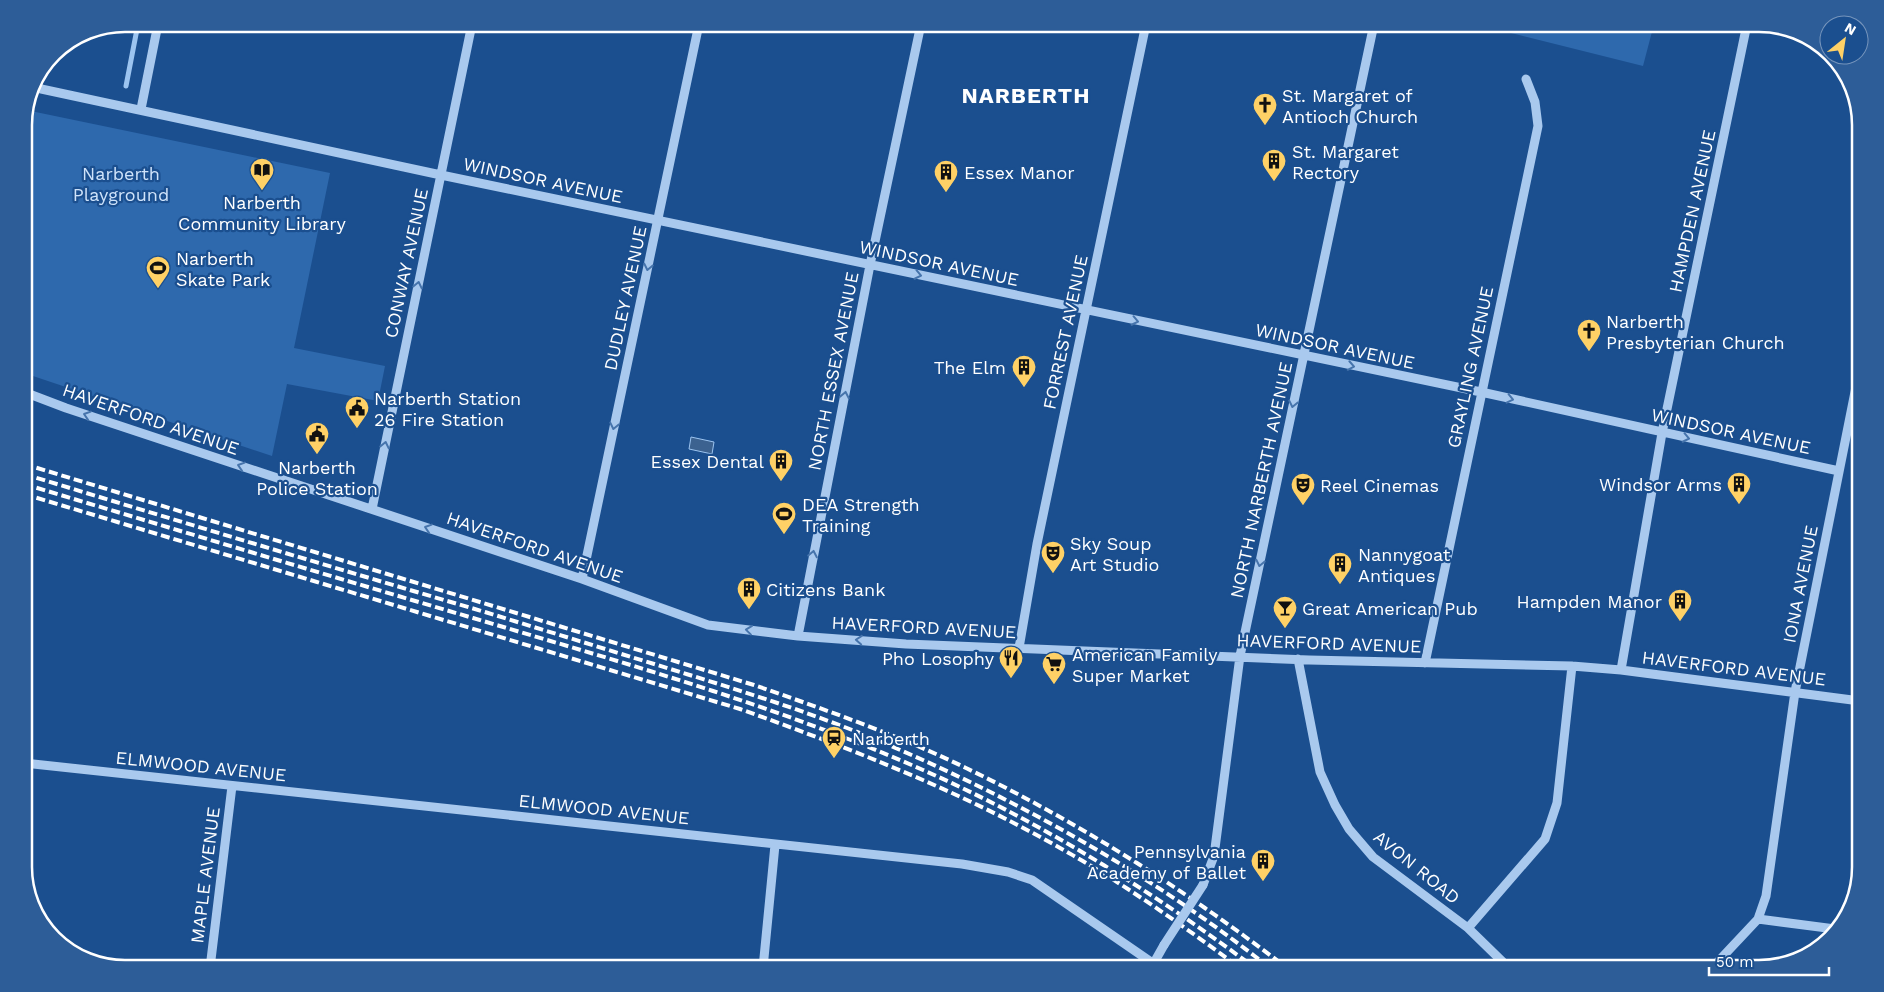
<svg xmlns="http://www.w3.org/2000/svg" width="1884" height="992" viewBox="0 0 1884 992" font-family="'Work Sans',sans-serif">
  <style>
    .green { fill: #2e69ad }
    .water { fill: #3c6290; stroke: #9cc4f0 }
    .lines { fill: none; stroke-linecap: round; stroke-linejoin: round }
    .stream { stroke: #9cc4f0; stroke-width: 5 }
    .minor { stroke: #a9c9ee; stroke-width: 9 }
    .rail { stroke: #fff; stroke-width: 4; stroke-dasharray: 9 4; stroke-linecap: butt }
    .minor-bridge { stroke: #a9c9ee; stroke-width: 9 }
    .oneway { stroke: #4674ac }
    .labels { text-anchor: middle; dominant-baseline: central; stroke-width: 4.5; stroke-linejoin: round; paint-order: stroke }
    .poi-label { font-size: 18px; fill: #fff; stroke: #1b4f8f; text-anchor: start }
    .park-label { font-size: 18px; fill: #cfe3fa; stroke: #1b4f8f }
    .street-label { font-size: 18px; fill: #fff; stroke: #1b4f8f }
    .district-label { font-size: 22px; font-weight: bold; letter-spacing: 1px; fill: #fff; stroke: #1b4f8f }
    .rim { fill: none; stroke: #fff; stroke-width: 2.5 }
  </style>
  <rect width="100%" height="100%" fill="#1b4f8f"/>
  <path class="green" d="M 1475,24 L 1654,24 L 1643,66 Z
    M 26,110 L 330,173 L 294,348 L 385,366 L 378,401 L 287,384 L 272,456 L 24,373 L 24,119 Z"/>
  <path class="water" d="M 691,437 L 714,442 L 712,454 L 689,449 Z"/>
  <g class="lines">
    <path class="stream" d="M 126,86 L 138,24"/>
    <path class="minor" d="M 32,87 L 441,175 L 1481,392 L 1839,471
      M 141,109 L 158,24
      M 24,392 L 66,408 L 582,579 L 708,625 L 798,636 L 906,644 L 1309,660 L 1572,666 L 1621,670 L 1860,701
      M 372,509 L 472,24
      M 582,579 L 699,24
      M 798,636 L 870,265 L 921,24
      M 1019,648 L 1037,544 L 1146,24
      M 1298,659 L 1320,772 L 1335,805 L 1349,829 L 1373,857 L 1468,928 L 1509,968
      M 1425,663 L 1538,126 L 1535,102 L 1526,79
      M 1621,670 L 1662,433 L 1747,24
      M 24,763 L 962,864 L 1008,872 L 1032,880 L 1154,964
      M 1203,885 L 1214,856 L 1240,656 L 1374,24
      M 1758,919 L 1835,929
      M 1468,928 L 1545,839 L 1557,803 L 1572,666
      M 210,968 L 232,786
      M 763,968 L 775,845
      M 1151,968 L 1164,945
      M 1712,968 L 1758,919 L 1766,896 L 1795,692 L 1860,367"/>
    <path class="rail" d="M 24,464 L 754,685 C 826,710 898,735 966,768 C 1080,823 1187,891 1287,968
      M 24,474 C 178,521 331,567 485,612 C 550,632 615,652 680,672 C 751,694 822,716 891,746 C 1026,804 1155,877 1270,968
      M 24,484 C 174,529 323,574 473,618 C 624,663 778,706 923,770 C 1041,822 1152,891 1255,968
      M 24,494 L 740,709 C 849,748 958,790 1060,848 C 1123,883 1182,925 1240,968"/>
    <path class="minor-bridge" d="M 1164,945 L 1203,885"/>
  </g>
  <defs><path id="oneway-chevron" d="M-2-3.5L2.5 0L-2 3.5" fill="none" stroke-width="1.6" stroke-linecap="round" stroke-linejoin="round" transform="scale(1.25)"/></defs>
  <g class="oneway">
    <use href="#oneway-chevron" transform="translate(648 267) rotate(102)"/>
    <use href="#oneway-chevron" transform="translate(918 275) rotate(12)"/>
    <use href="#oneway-chevron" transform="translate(418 285) rotate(-78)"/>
    <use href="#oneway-chevron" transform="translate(1135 321) rotate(12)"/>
    <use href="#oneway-chevron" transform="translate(1351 366) rotate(11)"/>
    <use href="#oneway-chevron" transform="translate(845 395) rotate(-79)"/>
    <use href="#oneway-chevron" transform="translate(1510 399) rotate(13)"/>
    <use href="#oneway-chevron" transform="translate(1293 404) rotate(102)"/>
    <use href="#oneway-chevron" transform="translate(87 415) rotate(-162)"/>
    <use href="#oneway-chevron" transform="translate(614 426) rotate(102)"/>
    <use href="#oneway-chevron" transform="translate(1686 438) rotate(12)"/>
    <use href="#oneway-chevron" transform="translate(385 445) rotate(-78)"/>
    <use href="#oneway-chevron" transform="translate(241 466) rotate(-162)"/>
    <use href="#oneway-chevron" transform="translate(428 528) rotate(-162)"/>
    <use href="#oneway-chevron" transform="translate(813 554) rotate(-79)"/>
    <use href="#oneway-chevron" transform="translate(1260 563) rotate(102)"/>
    <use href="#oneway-chevron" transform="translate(749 630) rotate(-173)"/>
    <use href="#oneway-chevron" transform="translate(859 640) rotate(-176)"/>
  </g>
  <defs>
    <symbol id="church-pin" viewBox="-11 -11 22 30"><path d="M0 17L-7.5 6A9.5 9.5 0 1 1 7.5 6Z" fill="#ffd166" stroke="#1b4f8f"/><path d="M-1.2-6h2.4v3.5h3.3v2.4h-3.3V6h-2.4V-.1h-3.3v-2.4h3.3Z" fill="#111"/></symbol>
    <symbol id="building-pin" viewBox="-11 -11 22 30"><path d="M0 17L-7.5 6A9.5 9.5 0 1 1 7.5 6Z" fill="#ffd166" stroke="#1b4f8f"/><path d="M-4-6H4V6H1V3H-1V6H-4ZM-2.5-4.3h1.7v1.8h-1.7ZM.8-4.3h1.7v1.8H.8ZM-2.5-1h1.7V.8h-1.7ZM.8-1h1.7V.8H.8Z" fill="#111"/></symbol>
    <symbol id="library-pin" viewBox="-11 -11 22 30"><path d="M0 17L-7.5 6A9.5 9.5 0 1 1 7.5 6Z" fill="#ffd166" stroke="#1b4f8f"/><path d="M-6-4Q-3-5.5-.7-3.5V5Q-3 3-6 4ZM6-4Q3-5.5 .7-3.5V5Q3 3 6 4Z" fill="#111"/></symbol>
    <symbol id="stadium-pin" viewBox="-11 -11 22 30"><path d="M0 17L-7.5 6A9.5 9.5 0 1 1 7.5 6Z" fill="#ffd166" stroke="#1b4f8f"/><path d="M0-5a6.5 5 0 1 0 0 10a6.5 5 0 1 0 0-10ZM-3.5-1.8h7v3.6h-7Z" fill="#111"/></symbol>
    <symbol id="civic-pin" viewBox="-11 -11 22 30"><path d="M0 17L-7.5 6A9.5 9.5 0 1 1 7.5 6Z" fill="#ffd166" stroke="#1b4f8f"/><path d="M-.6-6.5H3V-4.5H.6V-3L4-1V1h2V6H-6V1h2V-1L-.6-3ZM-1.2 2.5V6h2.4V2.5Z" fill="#111"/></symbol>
    <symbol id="theatre-pin" viewBox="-11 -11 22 30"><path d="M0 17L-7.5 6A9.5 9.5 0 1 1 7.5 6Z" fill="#ffd166" stroke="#1b4f8f"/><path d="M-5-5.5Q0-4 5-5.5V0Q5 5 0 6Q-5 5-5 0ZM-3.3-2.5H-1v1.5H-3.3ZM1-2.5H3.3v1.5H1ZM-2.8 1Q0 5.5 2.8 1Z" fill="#111"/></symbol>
    <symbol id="bar-pin" viewBox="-11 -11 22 30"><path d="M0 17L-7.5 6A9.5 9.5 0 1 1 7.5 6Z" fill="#ffd166" stroke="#1b4f8f"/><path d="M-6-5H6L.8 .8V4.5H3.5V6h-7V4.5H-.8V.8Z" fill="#111"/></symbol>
    <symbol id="restaurant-pin" viewBox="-11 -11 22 30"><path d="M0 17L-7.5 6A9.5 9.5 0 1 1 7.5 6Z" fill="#ffd166" stroke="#1b4f8f"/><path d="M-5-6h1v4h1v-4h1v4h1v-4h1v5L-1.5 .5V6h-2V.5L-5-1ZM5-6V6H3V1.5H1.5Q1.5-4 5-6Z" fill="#111"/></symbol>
    <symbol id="supermarket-pin" viewBox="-11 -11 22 30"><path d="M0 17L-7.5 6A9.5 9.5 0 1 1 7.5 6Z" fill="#ffd166" stroke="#1b4f8f"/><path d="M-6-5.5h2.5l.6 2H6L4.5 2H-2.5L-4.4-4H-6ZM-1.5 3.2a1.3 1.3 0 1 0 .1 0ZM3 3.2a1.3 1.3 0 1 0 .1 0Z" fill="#111"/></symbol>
    <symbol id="station-pin" viewBox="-11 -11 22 30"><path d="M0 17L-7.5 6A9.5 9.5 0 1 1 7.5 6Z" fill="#ffd166" stroke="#1b4f8f"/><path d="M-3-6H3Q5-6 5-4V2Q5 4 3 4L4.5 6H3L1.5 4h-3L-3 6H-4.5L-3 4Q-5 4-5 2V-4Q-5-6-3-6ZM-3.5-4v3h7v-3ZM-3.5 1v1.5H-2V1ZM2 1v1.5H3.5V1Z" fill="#111"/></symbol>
  </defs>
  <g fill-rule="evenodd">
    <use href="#church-pin" x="1251" y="91" width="28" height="38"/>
    <use href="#building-pin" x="1260" y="147" width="28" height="38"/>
    <use href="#library-pin" x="248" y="156" width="28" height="38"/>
    <use href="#building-pin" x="932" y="158" width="28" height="38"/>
    <use href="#stadium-pin" x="144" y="254" width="28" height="38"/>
    <use href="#church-pin" x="1575" y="317" width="28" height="38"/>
    <use href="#building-pin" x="1010" y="353" width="28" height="38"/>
    <use href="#civic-pin" x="343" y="394" width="28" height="38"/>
    <use href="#civic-pin" x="303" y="420" width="28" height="38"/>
    <use href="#building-pin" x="767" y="447" width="28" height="38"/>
    <use href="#building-pin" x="1725" y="470" width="28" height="38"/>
    <use href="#theatre-pin" x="1289" y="471" width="28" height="38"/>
    <use href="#stadium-pin" x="770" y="500" width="28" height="38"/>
    <use href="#theatre-pin" x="1039" y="539" width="28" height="38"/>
    <use href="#building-pin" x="1326" y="550" width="28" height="38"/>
    <use href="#building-pin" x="735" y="575" width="28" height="38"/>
    <use href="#building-pin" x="1666" y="587" width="28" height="38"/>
    <use href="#bar-pin" x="1271" y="594" width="28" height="38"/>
    <use href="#restaurant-pin" x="997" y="644" width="28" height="38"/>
    <use href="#supermarket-pin" x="1040" y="650" width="28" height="38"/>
    <use href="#station-pin" x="820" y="724" width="28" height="38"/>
    <use href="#building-pin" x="1249" y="847" width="28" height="38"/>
  </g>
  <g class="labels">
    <g class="poi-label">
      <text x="1282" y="95">St. Margaret of<tspan x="1282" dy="21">Antioch Church</tspan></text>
      <text x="1292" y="151">St. Margaret<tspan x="1292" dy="21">Rectory</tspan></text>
      <text x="964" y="172">Essex Manor</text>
      <text x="262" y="202" text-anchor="middle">Narberth<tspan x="262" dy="21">Community Library</tspan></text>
      <text x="176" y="258">Narberth<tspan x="176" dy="21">Skate Park</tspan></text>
      <text x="1606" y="321">Narberth<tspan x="1606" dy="21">Presbyterian Church</tspan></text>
      <text x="1006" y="367" text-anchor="end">The Elm</text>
      <text x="374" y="398">Narberth Station<tspan x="374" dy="21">26 Fire Station</tspan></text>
      <text x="764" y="461" text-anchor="end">Essex Dental</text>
      <text x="317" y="467" text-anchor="middle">Narberth<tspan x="317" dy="21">Police Station</tspan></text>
      <text x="1722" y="484" text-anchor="end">Windsor Arms</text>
      <text x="1320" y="485">Reel Cinemas</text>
      <text x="802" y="504">DEA Strength<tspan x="802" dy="21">Training</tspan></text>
      <text x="1070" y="543">Sky Soup<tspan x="1070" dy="21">Art Studio</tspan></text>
      <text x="1358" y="554">Nannygoat<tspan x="1358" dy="21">Antiques</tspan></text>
      <text x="766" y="589">Citizens Bank</text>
      <text x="1662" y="601" text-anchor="end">Hampden Manor</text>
      <text x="1302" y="608">Great American Pub</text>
      <text x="1072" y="654">American Family<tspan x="1072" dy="21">Super Market</tspan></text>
      <text x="994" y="658" text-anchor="end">Pho Losophy</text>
      <text x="852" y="738">Narberth</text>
      <text x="1246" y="851" text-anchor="end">Pennsylvania<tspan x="1246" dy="21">Academy of Ballet</tspan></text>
    </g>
    <g class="park-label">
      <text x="121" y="173">Narberth<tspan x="121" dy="21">Playground</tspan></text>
    </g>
    <g class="street-label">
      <text transform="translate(543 180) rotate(12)">WINDSOR AVENUE</text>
      <text transform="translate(1692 211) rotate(-78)">HAMPDEN AVENUE</text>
      <text transform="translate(406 263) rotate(-78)">CONWAY AVENUE</text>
      <text transform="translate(939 263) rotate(12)">WINDSOR AVENUE</text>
      <text transform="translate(625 298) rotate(-78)">DUDLEY AVENUE</text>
      <text transform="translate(1065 332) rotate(-78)">FORREST AVENUE</text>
      <text transform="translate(1335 346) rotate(12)">WINDSOR AVENUE</text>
      <text transform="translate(1470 367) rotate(-78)">GRAYLING AVENUE</text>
      <text transform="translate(833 371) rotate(-79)">NORTH ESSEX AVENUE</text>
      <text transform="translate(151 419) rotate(19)">HAVERFORD AVENUE</text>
      <text transform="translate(1731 431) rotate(12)">WINDSOR AVENUE</text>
      <text transform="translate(1261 480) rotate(-78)">NORTH NARBERTH AVENUE</text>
      <text transform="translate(535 547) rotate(19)">HAVERFORD AVENUE</text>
      <text transform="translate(1800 584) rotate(-79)">IONA AVENUE</text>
      <text transform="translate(924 627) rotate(3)">HAVERFORD AVENUE</text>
      <text transform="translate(1329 643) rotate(2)">HAVERFORD AVENUE</text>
      <text transform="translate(1734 668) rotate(7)">HAVERFORD AVENUE</text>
      <text transform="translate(201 766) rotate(6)">ELMWOOD AVENUE</text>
      <text transform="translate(604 809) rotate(6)">ELMWOOD AVENUE</text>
      <text transform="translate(1417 867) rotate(39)">AVON ROAD</text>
      <text transform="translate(205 875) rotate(-83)">MAPLE AVENUE</text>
    </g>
    <g class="district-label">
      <text x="1026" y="95">NARBERTH</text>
    </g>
  </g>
  <path d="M0 0H1884V992H0ZM125 32H1759A93 93 0 0 1 1852 125V867A93 93 0 0 1 1759 960H125A93 93 0 0 1 32 867V125A93 93 0 0 1 125 32Z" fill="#2d5d98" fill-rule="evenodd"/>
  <path class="rim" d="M125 32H1759A93 93 0 0 1 1852 125V867A93 93 0 0 1 1759 960H125A93 93 0 0 1 32 867V125A93 93 0 0 1 125 32Z"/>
  <g transform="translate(1844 40) rotate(30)"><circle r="24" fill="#1b4f8f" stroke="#7695bc"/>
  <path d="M0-4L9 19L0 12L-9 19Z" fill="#ffd166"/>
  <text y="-8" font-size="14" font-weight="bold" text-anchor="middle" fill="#ffffff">N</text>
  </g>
  <path d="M1709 967v8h120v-8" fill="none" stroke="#ffffff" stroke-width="2.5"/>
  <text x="1716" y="967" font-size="15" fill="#ffffff" stroke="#1b4f8f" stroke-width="4" paint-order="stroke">50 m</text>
</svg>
